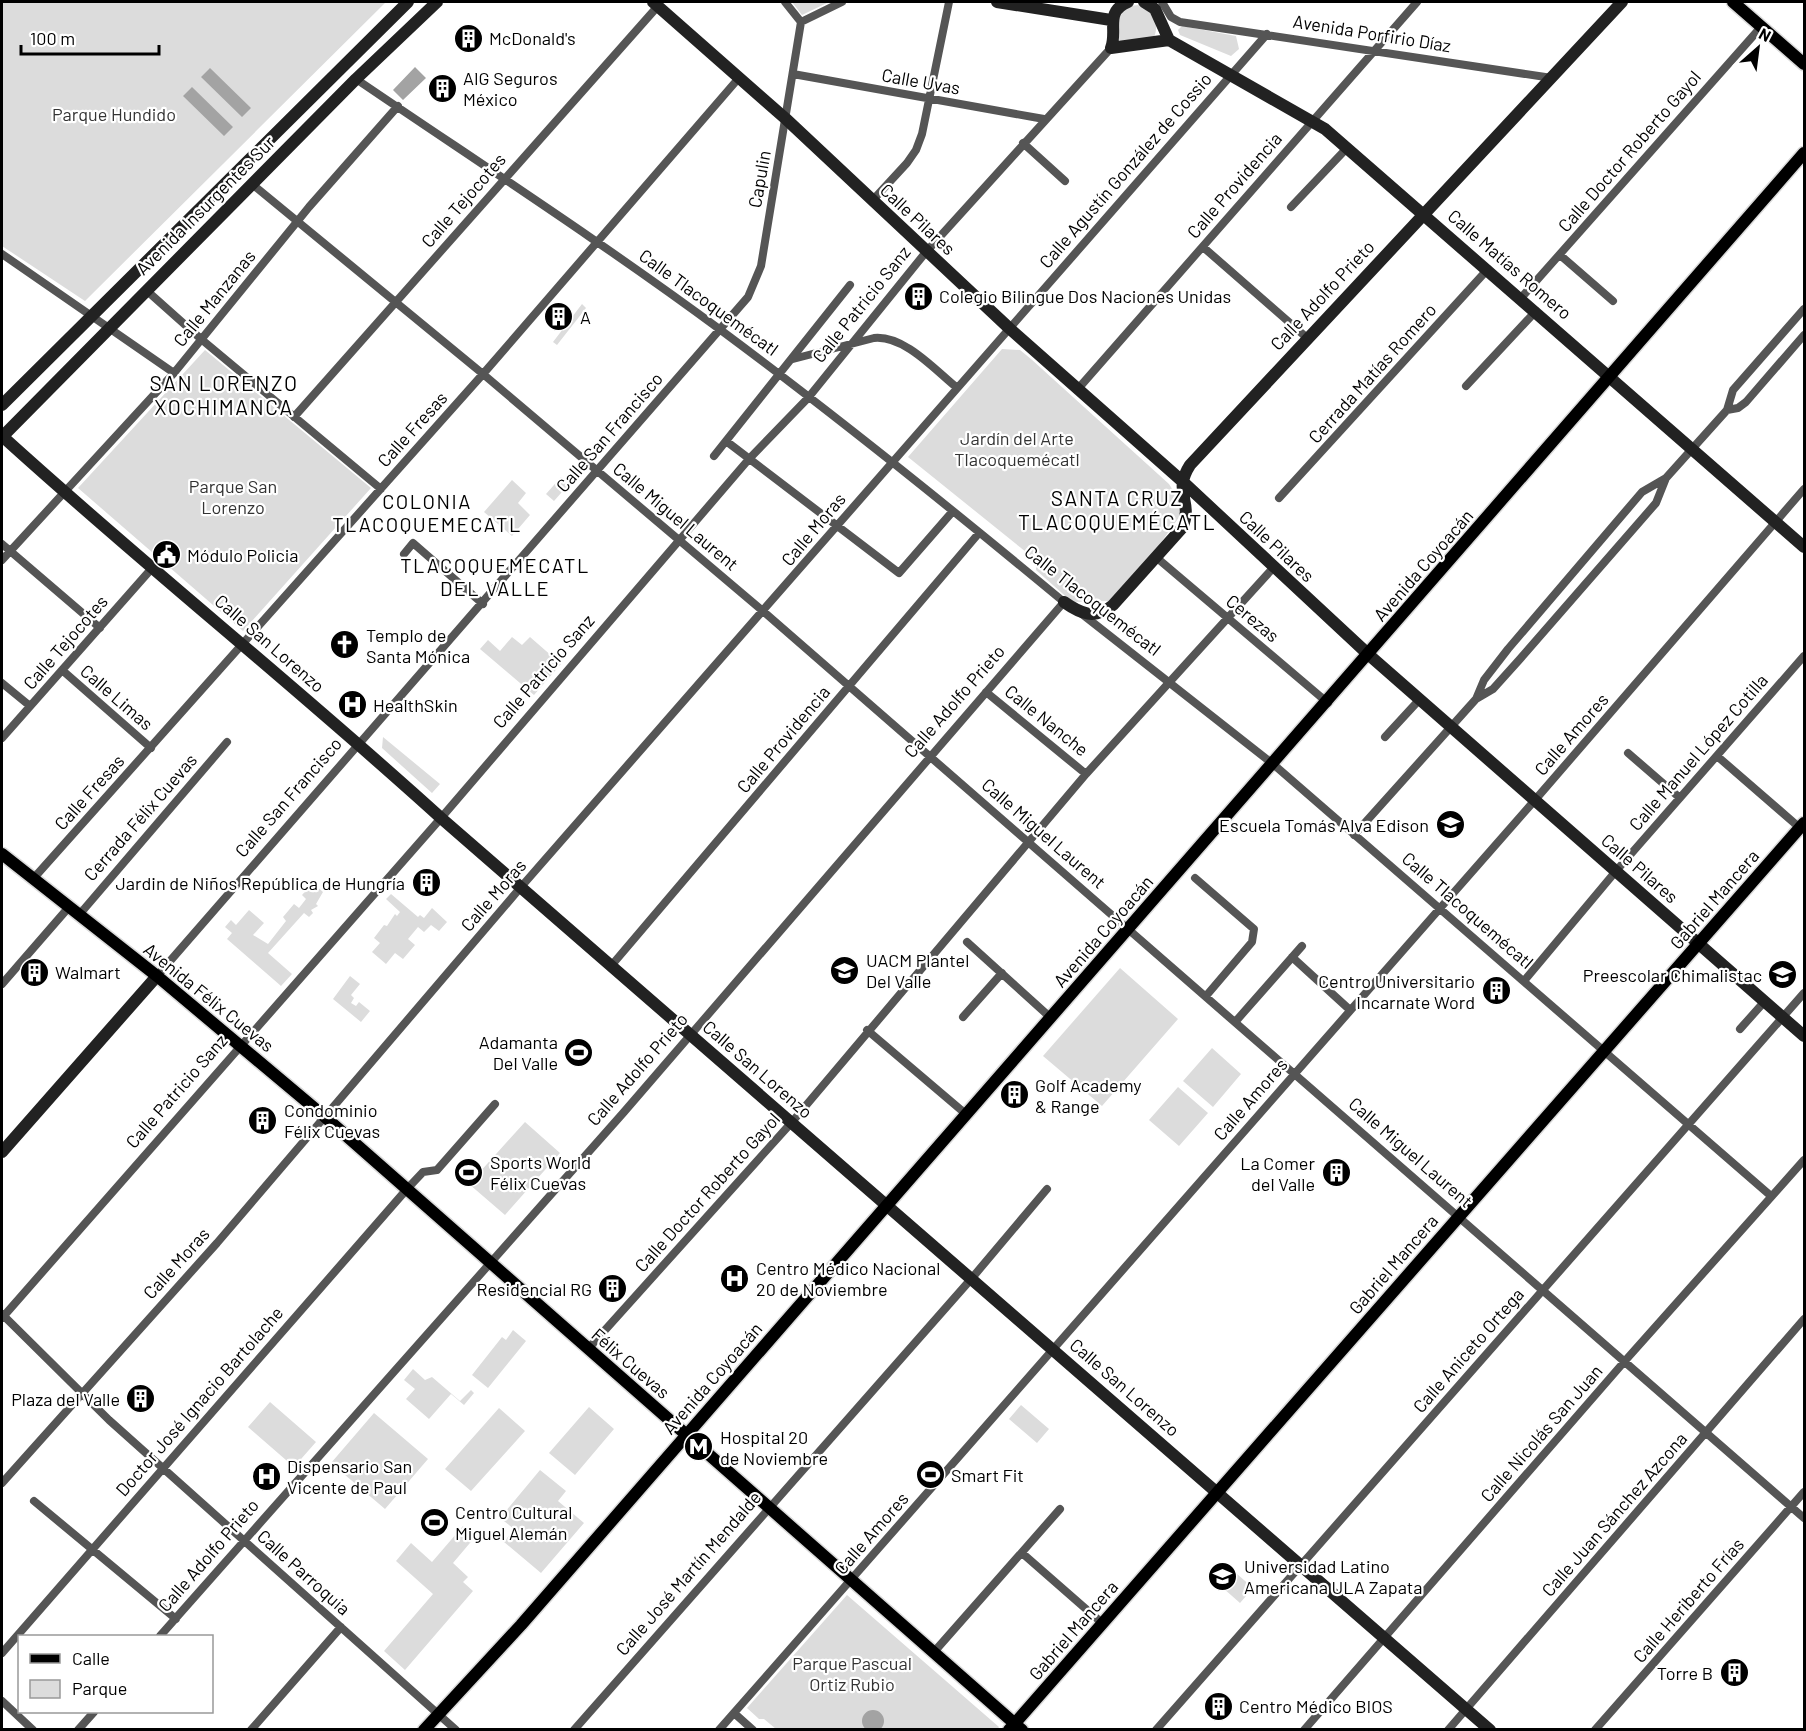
<svg xmlns="http://www.w3.org/2000/svg" width="1806" height="1731" viewBox="0 0 1806 1731" font-family="Barlow,sans-serif">
  <style>
    .green { fill: #dcdcdc }
    .water { fill: #a3a3a3 }
    .lines { fill: none; stroke-linecap: round; stroke-linejoin: round }
    .primary-casing { stroke: #dbdbdb; stroke-width: 15 }
    .street { stroke: #555; stroke-width: 8 }
    .secondary { stroke: #222; stroke-width: 12 }
    .primary { stroke: #000; stroke-width: 12 }
    .labels { text-anchor: middle; dominant-baseline: central; stroke-width: 4.5; stroke-linejoin: round; paint-order: stroke }
    .street-label { font-size: 18px; fill: #000; stroke: #fff }
    .poi-label { font-size: 18px; fill: #000; stroke: #fff; text-anchor: start }
    .park-label { font-size: 18px; fill: #333; stroke: #fff }
    .neighbourhood-label { font-size: 20px; letter-spacing: 1.5px; fill: #000; stroke: #fff }
    .quarter-label { font-size: 21px; letter-spacing: 1.5px; fill: #000; stroke: #fff }
  </style>
  <rect width="100%" height="100%" fill="#fff"/>
  <path class="green" d="M 2,2 L 386,2 L 85,301 L 2,246 Z
    M 792,2 L 829,2 L 802,15 Z
    M 1138,5 C 1153,9 1161,24 1153,39 L 1121,42 L 1118,39 L 1119,13 L 1130,6 Z
    M 1182,26 L 1236,36 L 1239,49 L 1231,56 L 1180,35 L 1178,30 Z
    M 582,304 L 586,308 L 557,345 L 553,342 Z
    M 1002,349 L 1020,350 L 1031,359 L 1169,484 L 1185,509 L 1157,548 L 1109,601 L 1072,602 L 1036,570 L 1036,560 L 908,457 Z
    M 205,350 L 371,488 L 243,631 L 78,488 Z
    M 561,477 L 569,484 L 554,501 L 546,494 Z
    M 512,480 L 526,493 L 518,503 L 530,515 L 512,536 L 484,512 Z
    M 512,637 L 522,645 L 530,637 L 561,664 L 534,695 L 480,649 L 488,640 L 500,651 Z
    M 383,737 L 440,784 L 432,793 L 382,748 Z
    M 313,883 L 323,892 L 316,904 L 318,906 L 311,910 L 313,913 L 309,917 L 304,913 L 268,953 L 292,974 L 281,986 L 227,939 L 232,933 L 225,927 L 231,920 L 236,925 L 249,910 L 264,923 L 253,935 L 268,944 L 286,921 L 283,917 L 294,904 L 299,908 L 306,899 L 302,895 Z
    M 391,894 L 418,917 L 420,915 L 424,918 L 432,908 L 447,922 L 439,931 L 431,925 L 424,932 L 418,927 L 408,939 L 415,945 L 403,959 L 395,953 L 386,964 L 372,952 L 380,943 L 374,938 L 384,925 L 387,926 L 395,914 L 397,916 L 400,912 L 386,899 Z
    M 1120,968 L 1178,1019 L 1102,1106 L 1043,1056 Z
    M 350,976 L 360,984 L 351,995 L 354,998 L 351,1003 L 356,1006 L 359,1002 L 370,1011 L 361,1022 L 333,999 Z
    M 1212,1048 L 1241,1074 L 1213,1107 L 1183,1081 Z
    M 1178,1087 L 1208,1113 L 1179,1146 L 1149,1120 Z
    M 525,1122 L 560,1153 L 505,1215 L 469,1184 Z
    M 513,1330 L 526,1341 L 488,1388 L 472,1375 L 502,1337 L 506,1340 Z
    M 413,1369 L 425,1380 L 432,1377 L 460,1401 L 471,1390 L 474,1393 L 464,1405 L 451,1394 L 429,1419 L 406,1399 L 415,1389 L 404,1380 Z
    M 270,1402 L 316,1442 L 294,1467 L 248,1427 Z
    M 1021,1405 L 1049,1429 L 1037,1443 L 1009,1419 Z
    M 589,1407 L 614,1429 L 575,1475 L 549,1453 Z
    M 499,1408 L 525,1431 L 471,1491 L 445,1469 Z
    M 374,1413 L 428,1459 L 385,1509 L 331,1463 Z
    M 540,1470 L 566,1491 L 558,1501 L 584,1523 L 541,1573 L 504,1542 L 514,1529 L 500,1518 Z
    M 463,1526 L 475,1537 L 453,1563 L 468,1577 L 463,1582 L 473,1591 L 405,1670 L 384,1651 L 433,1594 L 396,1561 L 411,1543 L 432,1562 Z
    M 1228,1566 L 1253,1588 L 1240,1603 L 1215,1581 Z
    M 847,1595 L 999,1727 L 997,1730 L 776,1729 L 764,1719 L 759,1719 L 747,1708 Z"/>
  <path class="water" d="M 415,67 L 426,78 L 403,100 L 393,90 Z
    M 210,68 L 251,108 L 242,117 L 201,77 Z
    M 192,87 L 233,127 L 224,136 L 183,96 Z
    M862 1721a11 11 0 1 1 22 0a11 11 0 1 1-22 0Z"/>
  <g class="lines">
    <defs>
      <path id="primary" d="M 1733,2 L 1804,64
        M 2,854 L 157,976 L 325,1117 L 1022,1730
        M 424,1730 L 521,1625 L 1804,153
        M 1009,1730 L 1804,823"/>
    </defs>
    <use href="#primary" class="primary-casing"/>
    <path class="street" d="M 1162,2 L 1171,17 L 1180,22 L 1552,78
      M 801,22 L 842,2
      M 793,74 L 1044,119
      M 1023,143 L 1065,181
      M 252,184 L 483,374 L 764,612 L 1804,1518
      M 872,201 L 907,163 L 916,150 L 922,134 L 949,2
      M 1291,207 L 1347,148
      M 1203,247 L 1306,337
      M 2,254 L 174,373
      M 1560,255 L 1613,301
      M 146,290 L 201,339 L 381,489
      M 1521,298 L 1761,27
      M 793,359 L 874,338 C 904,335 935,370 956,387
      M 1466,386 L 1536,311
      M 1077,390 L 1417,2
      M 1727,410 L 1738,408 L 1746,402 L 1804,335
      M 294,417 L 658,6
      M 726,441 L 899,573 L 953,511
      M 714,456 L 850,285
      M 1279,498 L 1488,269
      M 2,544 L 100,628
      M 404,554 L 413,543 L 483,604
      M 1157,558 L 1328,703
      M 2,560 L 174,373 L 309,207 L 398,106
      M 1082,614 L 1273,764 L 1771,1196
      M 62,670 L 151,748
      M 2,683 L 30,706
      M 986,692 L 1086,774
      M 1476,699 L 1484,680 L 1508,649 L 1642,492 L 1666,478 L 1727,410 L 1733,390 L 1804,309
      M 1385,737 L 1420,699
      M 2,738 L 153,567
      M 1628,753 L 1680,798
      M 1717,756 L 1800,828
      M 1354,835 L 1476,699 L 1493,689 L 1520,659 L 1656,503 L 1666,478
      M 1195,878 L 1254,929 L 1252,942 L 1206,996
      M 33,879 L 483,374 L 738,79
      M 79,915 L 227,742
      M 967,942 L 1051,1018
      M 1292,957 L 1350,1010
      M 611,966 L 979,533
      M 157,976 L 748,297 L 761,266 L 801,22 L 785,2
      M 1524,981 L 1616,871 L 1804,656
      M 2,984 L 69,907
      M 963,1017 L 1002,973
      M 1236,1021 L 1302,946
      M 1740,1029 L 1765,1001
      M 867,1030 L 967,1115
      M 2,1314 L 109,1420 L 456,1730
      M 2,1318 L 441,818 L 749,459 L 808,398 L 926,252 L 1111,48
      M 588,1349 L 792,1122 L 1086,774 L 1274,567
      M 2,1483 L 217,1243 L 521,887 L 1267,34
      M 34,1501 L 176,1619
      M 1022,1553 L 1102,1623
      M 160,1636 L 624,1112 L 1064,602 C 952,509 839,418 722,331 C 603,243 478,162 356,79
      M 934,1652 L 1060,1509
      M 2,1653 L 407,1189 L 423,1172 L 437,1170 L 495,1104
      M 2,1701 L 33,1730
      M 734,1713 L 753,1730
      M 78,1730 L 94,1712
      M 251,1730 L 341,1627
      M 574,1730 L 972,1278 L 1047,1189
      M 719,1730 L 1535,800 L 1804,489
      M 1156,1730 L 1804,993
      M 1304,1730 L 1624,1362 L 1804,1160
      M 1448,1730 L 1804,1319
      M 1595,1730 L 1804,1492"/>
    <path class="secondary" d="M 653,2 L 786,119 L 1009,328 L 1182,481 L 1369,655 L 1804,1036
      M 997,2 L 1111,20
      M 1128,2 C 1104,12 1118,30 1111,48 L 1169,40
      M 1144,2 L 1155,9 L 1169,40
      M 1169,40 L 1325,129 L 1804,547
      M 2,405 L 408,2
      M 2,436 C 146,567 297,687 441,818 L 1490,1730
      M 2,437 L 356,79 L 437,2
      M 1064,602 C 1081,614 1095,620 1113,605 L 1182,528 C 1194,501 1172,493 1190,465 L 1622,2
      M 2,1152 L 157,976"/>
    <use href="#primary" class="primary"/>
  </g>
  <defs>
    <symbol id="building-disc" viewBox="-11 -11 22 22"><circle r="9.5" fill="#000" stroke="#fff"/><path d="M-4-6H4V6H1V3H-1V6H-4ZM-2.5-4.3h1.7v1.8h-1.7ZM.8-4.3h1.7v1.8H.8ZM-2.5-1h1.7V.8h-1.7ZM.8-1h1.7V.8H.8Z" fill="#fff"/></symbol>
    <symbol id="civic-disc" viewBox="-11 -11 22 22"><circle r="9.5" fill="#000" stroke="#fff"/><path d="M-.6-6.5H3V-4.5H.6V-3L4-1V1h2V6H-6V1h2V-1L-.6-3ZM-1.2 2.5V6h2.4V2.5Z" fill="#fff"/></symbol>
    <symbol id="church-disc" viewBox="-11 -11 22 22"><circle r="9.5" fill="#000" stroke="#fff"/><path d="M-1.2-6h2.4v3.5h3.3v2.4h-3.3V6h-2.4V-.1h-3.3v-2.4h3.3Z" fill="#fff"/></symbol>
    <symbol id="hospital-disc" viewBox="-11 -11 22 22"><circle r="9.5" fill="#000" stroke="#fff"/><path d="M-5-5h3v3.5h4V-5h3V5h-3V1.5h-4V5h-3Z" fill="#fff"/></symbol>
    <symbol id="school-disc" viewBox="-11 -11 22 22"><circle r="9.5" fill="#000" stroke="#fff"/><path d="M0-5L7-2L0 1L-7-2ZM-4 1L0 2.5L4 1V4Q0 6-4 4Z" fill="#fff"/></symbol>
    <symbol id="university-disc" viewBox="-11 -11 22 22"><circle r="9.5" fill="#000" stroke="#fff"/><path d="M0-5L7-2L0 1L-7-2ZM-4 1L0 2.5L4 1V4Q0 6-4 4Z" fill="#fff"/></symbol>
    <symbol id="stadium-disc" viewBox="-11 -11 22 22"><circle r="9.5" fill="#000" stroke="#fff"/><path d="M0-5a6.5 5 0 1 0 0 10a6.5 5 0 1 0 0-10ZM-3.5-1.8h7v3.6h-7Z" fill="#fff"/></symbol>
    <symbol id="metro-disc" viewBox="-11 -11 22 22"><circle r="9.5" fill="#000" stroke="#fff"/><path d="M-5.5 5V-5H-3L0 0L3-5H5.5V5H3V-.5L0 4L-3-.5V5Z" fill="#fff"/></symbol>
  </defs>
  <g fill-rule="evenodd">
    <use href="#building-disc" x="452" y="22" width="33" height="33"/>
    <use href="#building-disc" x="426" y="72" width="33" height="33"/>
    <use href="#building-disc" x="902" y="280" width="33" height="33"/>
    <use href="#building-disc" x="542" y="300" width="33" height="33"/>
    <use href="#civic-disc" x="150" y="538" width="33" height="33"/>
    <use href="#church-disc" x="328" y="628" width="33" height="33"/>
    <use href="#hospital-disc" x="336" y="688" width="33" height="33"/>
    <use href="#school-disc" x="1434" y="808" width="33" height="33"/>
    <use href="#building-disc" x="410" y="866" width="33" height="33"/>
    <use href="#university-disc" x="828" y="954" width="33" height="33"/>
    <use href="#building-disc" x="18" y="956" width="33" height="33"/>
    <use href="#school-disc" x="1766" y="958" width="33" height="33"/>
    <use href="#building-disc" x="1480" y="974" width="33" height="33"/>
    <use href="#stadium-disc" x="562" y="1036" width="33" height="33"/>
    <use href="#building-disc" x="998" y="1078" width="33" height="33"/>
    <use href="#building-disc" x="246" y="1104" width="33" height="33"/>
    <use href="#stadium-disc" x="452" y="1156" width="33" height="33"/>
    <use href="#building-disc" x="1320" y="1156" width="33" height="33"/>
    <use href="#hospital-disc" x="718" y="1262" width="33" height="33"/>
    <use href="#building-disc" x="596" y="1272" width="33" height="33"/>
    <use href="#building-disc" x="124" y="1382" width="33" height="33"/>
    <use href="#metro-disc" x="682" y="1430" width="33" height="33"/>
    <use href="#stadium-disc" x="914" y="1458" width="33" height="33"/>
    <use href="#hospital-disc" x="250" y="1460" width="33" height="33"/>
    <use href="#stadium-disc" x="418" y="1506" width="33" height="33"/>
    <use href="#university-disc" x="1206" y="1560" width="33" height="33"/>
    <use href="#building-disc" x="1718" y="1656" width="33" height="33"/>
    <use href="#building-disc" x="1202" y="1690" width="33" height="33"/>
  </g>
  <g class="labels">
    <g class="street-label">
      <text transform="translate(1372 33) rotate(9)">Avenida Porfirio Díaz</text>
      <text transform="translate(921 81) rotate(10)">Calle Uvas</text>
      <text transform="translate(1629 151) rotate(-49)">Calle Doctor Roberto Gayol</text>
      <text transform="translate(1125 170) rotate(-49)">Calle Agustín González de Cossio</text>
      <text transform="translate(759 179) rotate(-80)">Capulin</text>
      <text transform="translate(1234 185) rotate(-49)">Calle Providencia</text>
      <text transform="translate(463 200) rotate(-49)">Calle Tejocotes</text>
      <text transform="translate(205 205) rotate(-45)">Avenida Insurgentes Sur</text>
      <text transform="translate(918 219) rotate(43)">Calle Pilares</text>
      <text transform="translate(1510 264) rotate(41)">Calle Matías Romero</text>
      <text transform="translate(1322 295) rotate(-47)">Calle Adolfo Prieto</text>
      <text transform="translate(214 298) rotate(-51)">Calle Manzanas</text>
      <text transform="translate(709 302) rotate(36)">Calle Tlacoquemécatl</text>
      <text transform="translate(861 304) rotate(-51)">Calle Patricio Sanz</text>
      <text transform="translate(1372 373) rotate(-48)">Cerrada Matías Romero</text>
      <text transform="translate(412 429) rotate(-48)">Calle Fresas</text>
      <text transform="translate(609 432) rotate(-49)">Calle San Francisco</text>
      <text transform="translate(676 516) rotate(40)">Calle Miguel Laurent</text>
      <text transform="translate(813 529) rotate(-50)">Calle Moras</text>
      <text transform="translate(1277 546) rotate(43)">Calle Pilares</text>
      <text transform="translate(1423 565) rotate(-49)">Avenida Coyoacán</text>
      <text transform="translate(1093 600) rotate(38)">Calle Tlacoquemécatl</text>
      <text transform="translate(1253 618) rotate(40)">Cerezas</text>
      <text transform="translate(65 642) rotate(-49)">Calle Tejocotes</text>
      <text transform="translate(270 643) rotate(41)">Calle San Lorenzo</text>
      <text transform="translate(543 671) rotate(-49)">Calle Patricio Sanz</text>
      <text transform="translate(117 697) rotate(41)">Calle Limas</text>
      <text transform="translate(954 701) rotate(-49)">Calle Adolfo Prieto</text>
      <text transform="translate(1047 720) rotate(39)">Calle Nanche</text>
      <text transform="translate(1571 734) rotate(-49)">Calle Amores</text>
      <text transform="translate(783 739) rotate(-50)">Calle Providencia</text>
      <text transform="translate(1698 752) rotate(-49)">Calle Manuel López Cotilla</text>
      <text transform="translate(89 792) rotate(-48)">Calle Fresas</text>
      <text transform="translate(288 797) rotate(-49)">Calle San Francisco</text>
      <text transform="translate(140 817) rotate(-49)">Cerrada Félix Cuevas</text>
      <text transform="translate(1044 833) rotate(41)">Calle Miguel Laurent</text>
      <text transform="translate(1640 868) rotate(41)">Calle Pilares</text>
      <text transform="translate(493 895) rotate(-49)">Calle Moras</text>
      <text transform="translate(1714 899) rotate(-49)">Gabriel Mancera</text>
      <text transform="translate(1468 910) rotate(41)">Calle Tlacoquemécatl</text>
      <text transform="translate(1103 931) rotate(-49)">Avenida Coyoacán</text>
      <text transform="translate(209 997) rotate(39)">Avenida Félix Cuevas</text>
      <text transform="translate(637 1069) rotate(-49)">Calle Adolfo Prieto</text>
      <text transform="translate(758 1069) rotate(41)">Calle San Lorenzo</text>
      <text transform="translate(176 1091) rotate(-49)">Calle Patricio Sanz</text>
      <text transform="translate(1250 1099) rotate(-49)">Calle Amores</text>
      <text transform="translate(1411 1152) rotate(41)">Calle Miguel Laurent</text>
      <text transform="translate(707 1192) rotate(-48)">Calle Doctor Roberto Gayol</text>
      <text transform="translate(176 1263) rotate(-48)">Calle Moras</text>
      <text transform="translate(1393 1264) rotate(-49)">Gabriel Mancera</text>
      <text transform="translate(1468 1350) rotate(-49)">Calle Aniceto Ortega</text>
      <text transform="translate(631 1363) rotate(41)">Félix Cuevas</text>
      <text transform="translate(712 1378) rotate(-49)">Avenida Coyoacán</text>
      <text transform="translate(1125 1387) rotate(41)">Calle San Lorenzo</text>
      <text transform="translate(199 1401) rotate(-49)">Doctor José Ignacio Bartolache</text>
      <text transform="translate(1541 1433) rotate(-49)">Calle Nicolás San Juan</text>
      <text transform="translate(1614 1514) rotate(-49)">Calle Juan Sánchez Azcona</text>
      <text transform="translate(871 1533) rotate(-49)">Calle Amores</text>
      <text transform="translate(208 1555) rotate(-49)">Calle Adolfo Prieto</text>
      <text transform="translate(304 1572) rotate(42)">Calle Parroquia</text>
      <text transform="translate(688 1573) rotate(-49)">Calle José Martín Mendalde</text>
      <text transform="translate(1688 1600) rotate(-49)">Calle Heriberto Frías</text>
      <text transform="translate(1073 1630) rotate(-49)">Gabriel Mancera</text>
    </g>
    <g class="poi-label">
      <text x="489" y="38">McDonald's</text>
      <text x="463" y="78">AIG Seguros<tspan x="463" dy="21">México</tspan></text>
      <text x="939" y="296">Colegio Bilingue Dos Naciones Unidas</text>
      <text x="580" y="317">A</text>
      <text x="187" y="555">Módulo Policia</text>
      <text x="366" y="635">Templo de<tspan x="366" dy="21">Santa Mónica</tspan></text>
      <text x="373" y="705">HealthSkin</text>
      <text x="1429" y="825" text-anchor="end">Escuela Tomás Alva Edison</text>
      <text x="405" y="883" text-anchor="end">Jardin de Niños República de Hungría</text>
      <text x="866" y="960">UACM Plantel<tspan x="866" dy="21">Del Valle</tspan></text>
      <text x="55" y="972">Walmart</text>
      <text x="1762" y="975" text-anchor="end">Preescolar Chimalistac</text>
      <text x="1475" y="981" text-anchor="end">Centro Universitario<tspan x="1475" dy="21">Incarnate Word</tspan></text>
      <text x="558" y="1042" text-anchor="end">Adamanta<tspan x="558" dy="21">Del Valle</tspan></text>
      <text x="1035" y="1085">Golf Academy<tspan x="1035" dy="21">&amp; Range</tspan></text>
      <text x="284" y="1110">Condominio<tspan x="284" dy="21">Félix Cuevas</tspan></text>
      <text x="490" y="1162">Sports World<tspan x="490" dy="21">Félix Cuevas</tspan></text>
      <text x="1315" y="1163" text-anchor="end">La Comer<tspan x="1315" dy="21">del Valle</tspan></text>
      <text x="756" y="1268">Centro Médico Nacional<tspan x="756" dy="21">20 de Noviembre</tspan></text>
      <text x="592" y="1289" text-anchor="end">Residencial RG</text>
      <text x="120" y="1399" text-anchor="end">Plaza del Valle</text>
      <text x="720" y="1437">Hospital 20<tspan x="720" dy="21">de Noviembre</tspan></text>
      <text x="287" y="1466">Dispensario San<tspan x="287" dy="21">Vicente de Paul</tspan></text>
      <text x="951" y="1475">Smart Fit</text>
      <text x="455" y="1512">Centro Cultural<tspan x="455" dy="21">Miguel Alemán</tspan></text>
      <text x="1244" y="1566">Universidad Latino<tspan x="1244" dy="21">Americana ULA Zapata</tspan></text>
      <text x="1713" y="1673" text-anchor="end">Torre B</text>
      <text x="1239" y="1706">Centro Médico BIOS</text>
    </g>
    <g class="park-label">
      <text x="114" y="114">Parque Hundido</text>
      <text x="1017" y="438">Jardín del Arte<tspan x="1017" dy="21">Tlacoquemécatl</tspan></text>
      <text x="233" y="486">Parque San<tspan x="233" dy="21">Lorenzo</tspan></text>
      <text x="852" y="1663">Parque Pascual<tspan x="852" dy="21">Ortiz Rubio</tspan></text>
    </g>
    <g class="neighbourhood-label">
      <text x="427" y="501">COLONIA<tspan x="427" dy="23">TLACOQUEMECATL</tspan></text>
      <text x="495" y="565">TLACOQUEMECATL<tspan x="495" dy="23">DEL VALLE</tspan></text>
    </g>
    <g class="quarter-label">
      <text x="224" y="382">SAN LORENZO<tspan x="224" dy="24">XOCHIMANCA</tspan></text>
      <text x="1117" y="497">SANTA CRUZ<tspan x="1117" dy="24">TLACOQUEMÉCATL</tspan></text>
    </g>
  </g>
  <rect width="1806" height="1731" fill="none" stroke="#000000" stroke-width="6"/>
  <rect x="18" y="1635" width="195" height="78" fill="#ffffff" stroke="#999999" stroke-width="1.5"/>
  <rect x="30" y="1654" width="30" height="9" fill="#000000" stroke="#999999" stroke-width="1.5"/>
  <text x="72" y="1665" font-size="18" fill="#000000">Calle</text>
  <rect x="30" y="1680" width="30" height="18" fill="#dcdcdc" stroke="#999999" stroke-width="1.5"/>
  <text x="72" y="1695" font-size="18" fill="#000000">Parque</text>
  <g transform="translate(1758 48) rotate(28)" stroke="#ffffff" stroke-width="4.5" paint-order="stroke">
  <path d="M0-4.5L10 22L0 15L-10 22Z" fill="#000000"/>
  <text y="-9" font-size="16" font-weight="bold" text-anchor="middle" fill="#000000">N</text>
  </g>
  <path d="M21 45v9h138v-9" fill="none" stroke="#000000" stroke-width="3"/>
  <text x="30" y="45" font-size="18" fill="#000000" stroke="#ffffff" stroke-width="4.5" paint-order="stroke">100 m</text>
</svg>
